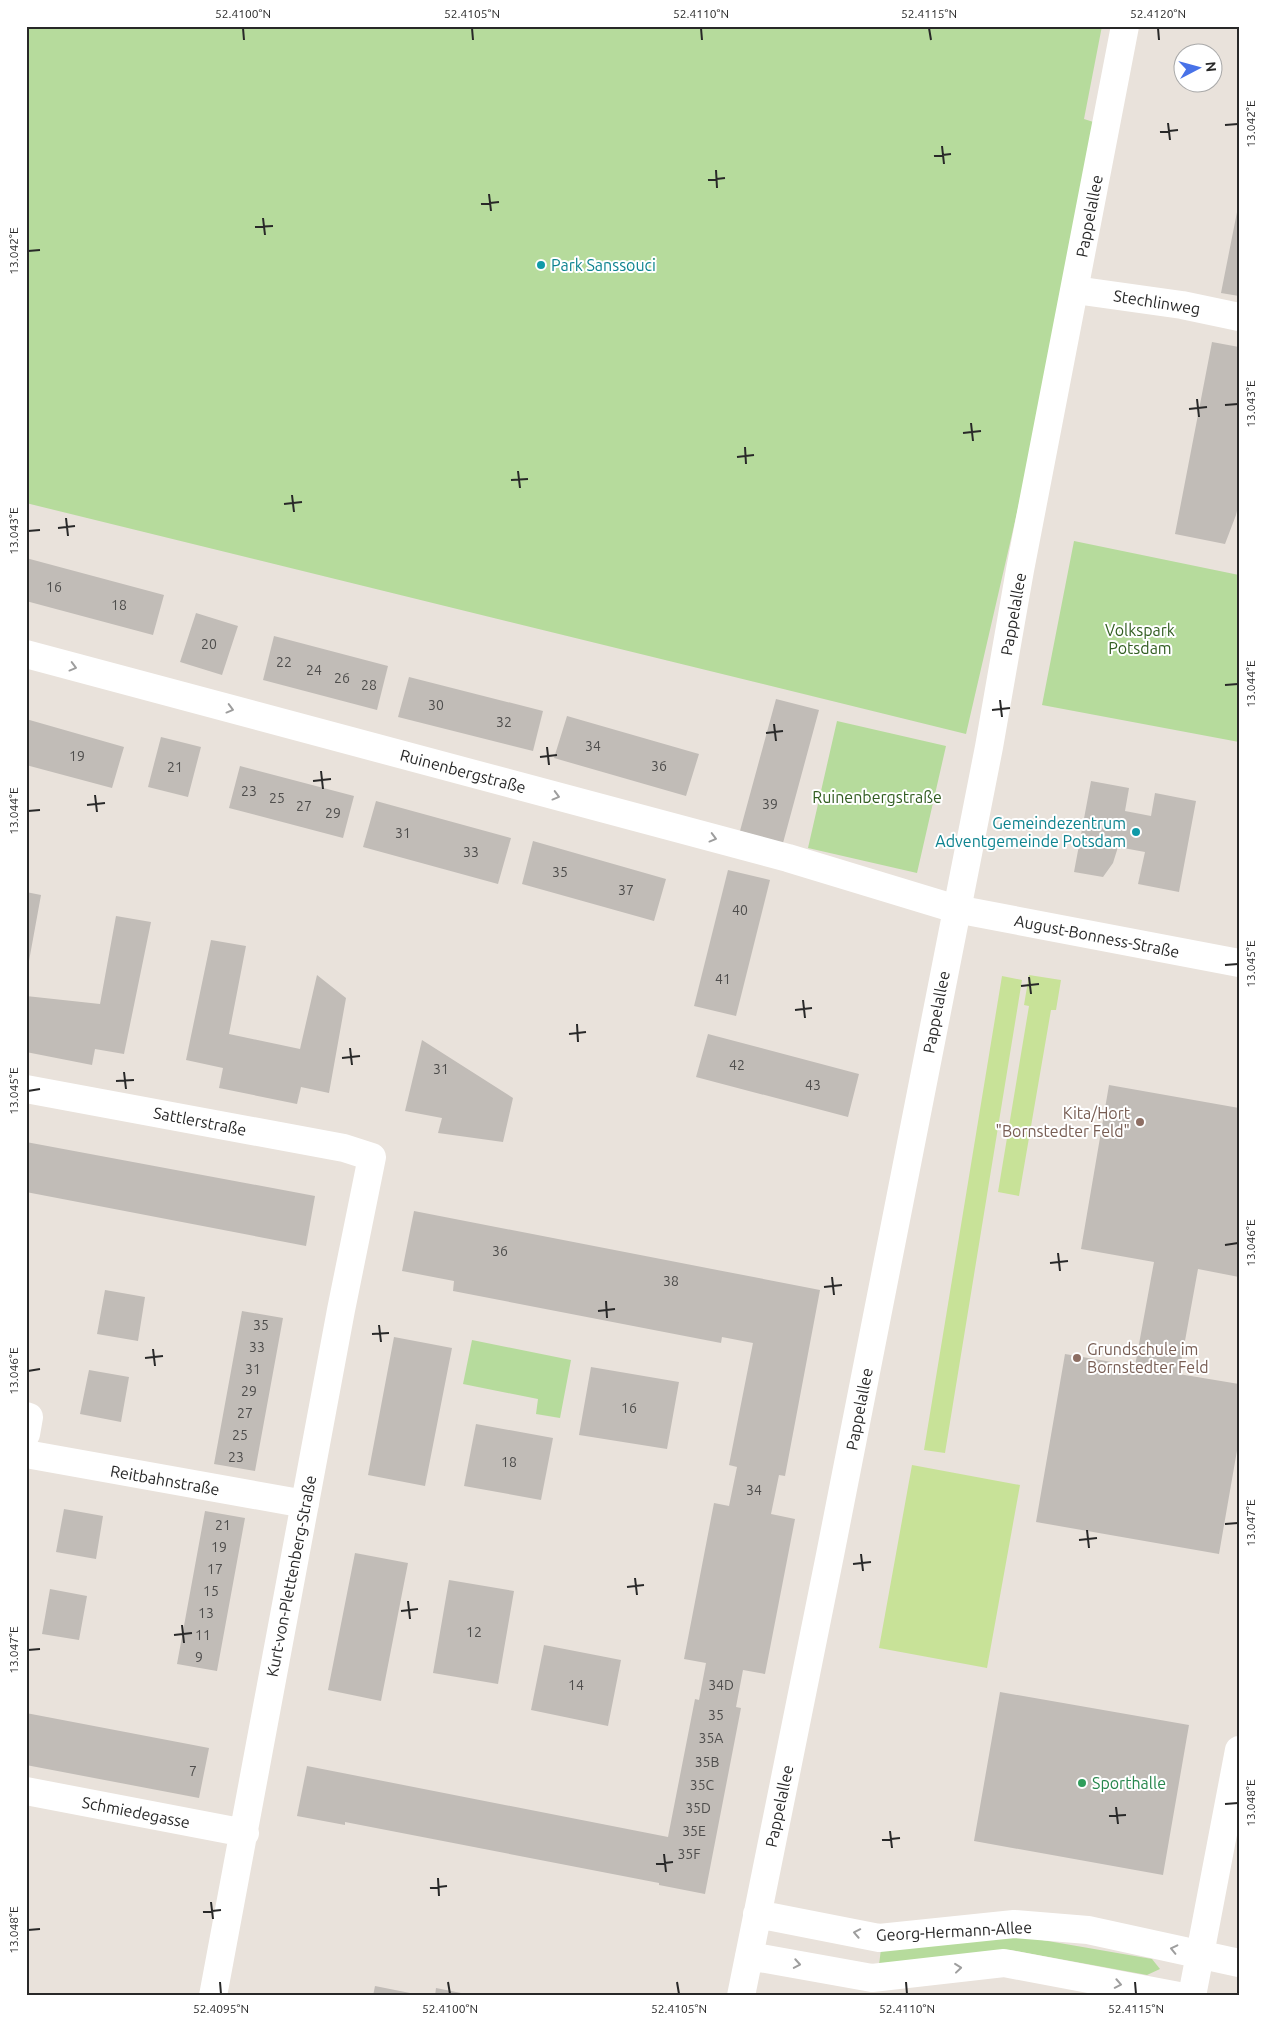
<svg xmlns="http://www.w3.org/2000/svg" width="1265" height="2022" viewBox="0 0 1265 2022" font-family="Ubuntu,sans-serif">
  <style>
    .green { fill: #b6db9c }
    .pitch { fill: #c8e298 }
    .building { fill: #c1bcb7 }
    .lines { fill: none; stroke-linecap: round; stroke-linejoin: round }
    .minor { stroke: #fff; stroke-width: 28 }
    .tertiary { stroke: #fff; stroke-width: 28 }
    .oneway { stroke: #9e9e9e }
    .ticks { fill: none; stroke: #282828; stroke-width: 2 }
    .culture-dot { fill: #0f9aa8; stroke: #fff; stroke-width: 2 }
    .education-dot { fill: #8d6e63; stroke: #fff; stroke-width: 2 }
    .leisure-dot { fill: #2e9e5b; stroke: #fff; stroke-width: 2 }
    .labels { text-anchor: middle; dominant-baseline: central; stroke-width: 4; stroke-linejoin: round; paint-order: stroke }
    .number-label { font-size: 14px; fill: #4e4d4c }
    .street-label { font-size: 16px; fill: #282828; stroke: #fff }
    .culture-label { font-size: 16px; fill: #0d838f; stroke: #fff; text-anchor: start }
    .park-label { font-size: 16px; fill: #315d20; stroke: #fff }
    .education-label { font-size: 16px; fill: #785e54; stroke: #fff; text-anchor: end }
    .leisure-label { font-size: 16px; fill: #27864d; stroke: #fff; text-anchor: start }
    .neatline { fill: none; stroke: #282828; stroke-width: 2 }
    .ticks-label { font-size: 12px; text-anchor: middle; fill: #282828 }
  </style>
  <rect width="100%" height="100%" fill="#e9e2db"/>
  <path class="green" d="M 26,26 L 1102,26 L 1084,119 L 1106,126 L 966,734 L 26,503 Z
    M 1074,541 L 1239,575 L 1239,742 L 1042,705 Z
    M 837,721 L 946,746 L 917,873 L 808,848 Z
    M 472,1340 L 571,1360 L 560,1418 L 536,1414 L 538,1399 L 463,1384 Z
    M 1013,1935 L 1152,1959 L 1160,1969 L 1147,1975 L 1011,1950 L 879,1965 L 881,1949 Z"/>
  <path class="pitch" d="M 1029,975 L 1061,980 L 1056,1010 L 1051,1010 L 1019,1196 L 998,1192 L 1029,1006 L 1024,1005 Z
    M 1002,976 L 1022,980 L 945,1453 L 924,1450 Z
    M 912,1465 L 1020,1485 L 987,1668 L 879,1648 Z"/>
  <path class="building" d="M 1238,207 L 1239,207 L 1239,296 L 1221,293 Z
    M 1212,342 L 1239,347 L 1239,502 L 1236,515 L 1225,544 L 1175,534 Z
    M 26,558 L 164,595 L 153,635 L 26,601 Z
    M 196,613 L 238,626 L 222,675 L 180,662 Z
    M 274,636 L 388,666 L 377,710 L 263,680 Z
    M 409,677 L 543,711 L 533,751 L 398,717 Z
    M 776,699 L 819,710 L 783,843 L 740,831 Z
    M 567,716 L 699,754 L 686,796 L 554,758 Z
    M 26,719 L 124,747 L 112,788 L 26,765 Z
    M 161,737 L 201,747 L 188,797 L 148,787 Z
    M 240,766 L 354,796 L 343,838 L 229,808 Z
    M 1091,781 L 1129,788 L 1125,811 L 1151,816 L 1155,793 L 1196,801 L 1179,892 L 1138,884 L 1145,852 L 1118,847 L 1113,863 L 1103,877 L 1074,872 Z
    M 376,801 L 511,838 L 498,884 L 363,847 Z
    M 533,841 L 666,879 L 654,921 L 522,884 Z
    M 728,870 L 770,880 L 736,1016 L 694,1006 Z
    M 26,892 L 41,895 L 27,972 L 26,972 Z
    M 116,916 L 151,922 L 124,1054 L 95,1049 L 92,1065 L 26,1052 L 26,996 L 100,1004 Z
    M 211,940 L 246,946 L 229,1034 L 300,1049 L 317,975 L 346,998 L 329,1093 L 301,1087 L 297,1104 L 219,1088 L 223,1068 L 186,1060 Z
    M 708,1034 L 859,1074 L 848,1117 L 696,1077 Z
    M 422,1040 L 513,1098 L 503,1142 L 438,1133 L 442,1118 L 405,1111 Z
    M 1109,1085 L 1239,1108 L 1239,1277 L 1198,1269 L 1179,1374 L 1239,1384 L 1239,1439 L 1219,1554 L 1036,1522 L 1065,1354 L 1135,1366 L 1154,1262 L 1081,1249 Z
    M 26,1142 L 315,1196 L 306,1246 L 26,1192 Z
    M 414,1211 L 820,1290 L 785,1476 L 779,1475 L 771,1514 L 795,1519 L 765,1674 L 743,1670 L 736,1707 L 741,1708 L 705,1894 L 659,1885 L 659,1883 L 345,1822 L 345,1825 L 297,1816 L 307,1766 L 668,1837 L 695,1699 L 699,1700 L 706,1663 L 684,1659 L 714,1503 L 729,1506 L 737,1467 L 729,1465 L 753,1343 L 722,1337 L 721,1343 L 453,1291 L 454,1281 L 402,1271 Z
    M 105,1290 L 145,1297 L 138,1341 L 97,1334 Z
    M 242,1311 L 283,1318 L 255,1471 L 214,1464 Z
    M 394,1337 L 452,1348 L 425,1486 L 368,1475 Z
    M 591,1367 L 679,1382 L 667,1449 L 579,1435 Z
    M 89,1370 L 129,1377 L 121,1422 L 80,1414 Z
    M 476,1424 L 553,1438 L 541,1500 L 464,1486 Z
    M 64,1509 L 103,1516 L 96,1559 L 56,1552 Z
    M 205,1511 L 245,1518 L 217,1671 L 177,1664 Z
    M 355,1553 L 408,1563 L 381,1701 L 328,1690 Z
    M 449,1580 L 514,1591 L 498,1684 L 433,1673 Z
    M 50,1589 L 87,1596 L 79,1640 L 42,1634 Z
    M 544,1645 L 621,1660 L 608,1726 L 531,1710 Z
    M 1000,1692 L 1189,1725 L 1163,1875 L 974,1841 Z
    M 26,1713 L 209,1748 L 199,1798 L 26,1765 Z
    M 375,1986 L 420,1995 L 420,1996 L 373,1996 Z
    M 436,1988 L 471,1995 L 471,1996 L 435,1996 Z"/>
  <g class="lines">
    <path class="minor" d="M 1075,290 L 1182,305 L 1239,317
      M 26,654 L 788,858 L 956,909 L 1239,963
      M 26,1089 L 344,1148 L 372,1157 L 341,1310 L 213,1996
      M 26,1416 L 29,1417 L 26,1434
      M 26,1454 L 305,1504
      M 26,1791 L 245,1833
      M 1192,1996 L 1239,1750"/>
    <path class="tertiary" d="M 757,1914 L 879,1938 L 1014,1924 L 1088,1930 L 1239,1963
      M 749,1956 L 872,1978 L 1004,1963 L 1179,1996
      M 741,1996 L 830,1555 L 989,747 L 1020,570 L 1125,26"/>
  </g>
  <defs><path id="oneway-chevron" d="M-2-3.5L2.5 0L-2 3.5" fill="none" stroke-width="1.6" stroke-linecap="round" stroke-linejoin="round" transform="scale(1.25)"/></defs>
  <g class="oneway">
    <use href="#oneway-chevron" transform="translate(73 667) rotate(15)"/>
    <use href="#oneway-chevron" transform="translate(230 709) rotate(15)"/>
    <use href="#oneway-chevron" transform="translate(556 796) rotate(15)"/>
    <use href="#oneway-chevron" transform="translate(713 838) rotate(15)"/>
    <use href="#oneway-chevron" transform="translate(857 1933) rotate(-169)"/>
    <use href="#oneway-chevron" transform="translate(1174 1949) rotate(-167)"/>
    <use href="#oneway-chevron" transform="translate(797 1964) rotate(10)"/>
    <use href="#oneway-chevron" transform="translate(958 1968) rotate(-6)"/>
    <use href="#oneway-chevron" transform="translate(1118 1984) rotate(11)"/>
  </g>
  <path class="ticks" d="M 243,28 L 244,40M 472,28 L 473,40M 701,28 L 702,40M 929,28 L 931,40M 1158,28 L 1159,40M 1168,123 L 1170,140M 1225,125 L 1238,124M 1160,132 L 1178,130M 942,146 L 944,164M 934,156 L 951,154M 716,170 L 717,188M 708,180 L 725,178M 489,194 L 491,211M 481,204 L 499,202M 263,218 L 265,235M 255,227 L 273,226M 28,251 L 40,250M 1197,399 L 1199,417M 1225,405 L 1238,404M 1189,409 L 1207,407M 971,423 L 973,441M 963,433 L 981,431M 745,447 L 746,464M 737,457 L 754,455M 518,471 L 520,488M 511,480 L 528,479M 292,495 L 294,512M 284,504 L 302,502M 66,518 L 68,536M 58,528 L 75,526M 28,531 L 40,530M 1225,685 L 1238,684M 1000,700 L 1002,717M 992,710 L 1010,708M 774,724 L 776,741M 766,733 L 783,731M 547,747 L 549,765M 540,757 L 557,755M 321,771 L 323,789M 313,781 L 331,779M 95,795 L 97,812M 87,805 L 105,803M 28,811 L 40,810M 1225,965 L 1238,964M 1029,977 L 1031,994M 1021,986 L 1039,984M 803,1000 L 805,1018M 795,1010 L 812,1008M 577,1024 L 578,1042M 569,1034 L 586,1032M 350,1048 L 352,1065M 342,1058 L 360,1056M 124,1072 L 126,1089M 116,1081 L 134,1080M 28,1091 L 40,1089M 1225,1245 L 1238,1243M 1058,1253 L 1060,1271M 1050,1263 L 1068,1261M 832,1277 L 834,1295M 824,1287 L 842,1285M 606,1301 L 607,1318M 598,1311 L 615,1309M 379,1325 L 381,1342M 372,1334 L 389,1333M 153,1349 L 155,1366M 145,1358 L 163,1356M 28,1371 L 40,1369M 1225,1524 L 1238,1523M 1087,1530 L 1089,1548M 1079,1540 L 1097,1538M 861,1554 L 863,1571M 853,1564 L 871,1562M 635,1578 L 637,1595M 627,1587 L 644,1585M 408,1601 L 410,1619M 401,1611 L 418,1609M 182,1625 L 184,1643M 174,1635 L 192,1633M 28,1650 L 40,1649M 1225,1804 L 1238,1803M 1116,1807 L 1118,1824M 1109,1816 L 1126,1815M 890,1831 L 892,1848M 882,1840 L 900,1838M 664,1854 L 666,1872M 656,1864 L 673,1862M 438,1878 L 439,1896M 430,1888 L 447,1886M 211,1902 L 213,1919M 203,1912 L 221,1910M 28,1930 L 40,1929M 220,1982 L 221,1994M 448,1982 L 450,1994M 677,1982 L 679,1994M 906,1982 L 907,1994M 1135,1982 L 1136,1994"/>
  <g class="culture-dot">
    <circle cx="541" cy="265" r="5"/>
    <circle cx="1136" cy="832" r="5"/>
  </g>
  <g class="education-dot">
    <circle cx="1140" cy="1122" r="5"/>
    <circle cx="1077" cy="1358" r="5"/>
  </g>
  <circle class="leisure-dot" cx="1082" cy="1783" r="5"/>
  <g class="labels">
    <g class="number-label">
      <text x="54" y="587">16</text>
      <text x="119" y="605">18</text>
      <text x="209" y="644">20</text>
      <text x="284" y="662">22</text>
      <text x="314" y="670">24</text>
      <text x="342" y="678">26</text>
      <text x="369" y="685">28</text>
      <text x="436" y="705">30</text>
      <text x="504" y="722">32</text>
      <text x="593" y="746">34</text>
      <text x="77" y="756">19</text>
      <text x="659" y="766">36</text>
      <text x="175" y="767">21</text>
      <text x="249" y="791">23</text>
      <text x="277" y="798">25</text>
      <text x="770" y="804">39</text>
      <text x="304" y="806">27</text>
      <text x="333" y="813">29</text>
      <text x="403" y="833">31</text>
      <text x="471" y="852">33</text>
      <text x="560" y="872">35</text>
      <text x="626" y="890">37</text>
      <text x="740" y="910">40</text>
      <text x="723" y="979">41</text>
      <text x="737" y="1065">42</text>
      <text x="441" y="1069">31</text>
      <text x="813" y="1085">43</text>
      <text x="500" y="1251">36</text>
      <text x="671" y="1281">38</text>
      <text x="261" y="1325">35</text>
      <text x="257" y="1347">33</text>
      <text x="253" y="1369">31</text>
      <text x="249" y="1391">29</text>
      <text x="629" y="1408">16</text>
      <text x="245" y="1413">27</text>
      <text x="240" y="1435">25</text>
      <text x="236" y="1457">23</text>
      <text x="509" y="1462">18</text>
      <text x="754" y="1490">34</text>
      <text x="223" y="1525">21</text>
      <text x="219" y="1547">19</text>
      <text x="215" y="1569">17</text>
      <text x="211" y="1591">15</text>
      <text x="206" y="1613">13</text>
      <text x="474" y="1632">12</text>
      <text x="203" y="1635">11</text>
      <text x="199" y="1657">9</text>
      <text x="576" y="1685">14</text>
      <text x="721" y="1685">34D</text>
      <text x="716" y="1715">35</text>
      <text x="711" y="1738">35A</text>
      <text x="707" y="1762">35B</text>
      <text x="193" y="1771">7</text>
      <text x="702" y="1785">35C</text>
      <text x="698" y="1808">35D</text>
      <text x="694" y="1831">35E</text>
      <text x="689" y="1854">35F</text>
    </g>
    <g class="street-label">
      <text transform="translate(1089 216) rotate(-79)">Pappelallee</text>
      <text transform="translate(1157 302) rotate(9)">Stechlinweg</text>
      <text transform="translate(1013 614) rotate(-80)">Pappelallee</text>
      <text transform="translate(463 771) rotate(15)">Ruinenbergstraße</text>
      <text transform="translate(1097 936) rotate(11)">August-Bonness-Straße</text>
      <text transform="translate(936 1012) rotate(-79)">Pappelallee</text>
      <text transform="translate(200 1121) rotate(11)">Sattlerstraße</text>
      <text transform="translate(859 1409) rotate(-79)">Pappelallee</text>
      <text transform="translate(165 1480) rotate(10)">Reitbahnstraße</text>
      <text transform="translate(291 1576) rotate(-79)">Kurt-von-Plettenberg-Straße</text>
      <text transform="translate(779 1806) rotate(-78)">Pappelallee</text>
      <text transform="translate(136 1812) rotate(11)">Schmiedegasse</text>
      <text transform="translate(954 1931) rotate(-3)">Georg-Hermann-Allee</text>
    </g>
    <g class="culture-label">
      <text x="551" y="265">Park Sanssouci</text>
      <text x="1126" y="823" text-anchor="end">Gemeindezentrum<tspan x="1126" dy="18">Adventgemeinde Potsdam</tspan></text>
    </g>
    <g class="park-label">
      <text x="1140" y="630">Volkspark<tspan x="1140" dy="18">Potsdam</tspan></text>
      <text x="877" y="797">Ruinenbergstraße</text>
    </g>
    <g class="education-label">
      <text x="1130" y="1113">Kita/Hort<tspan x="1130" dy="18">"Bornstedter Feld"</tspan></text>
      <text x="1087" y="1349" text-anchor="start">Grundschule im<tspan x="1087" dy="18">Bornstedter Feld</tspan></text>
    </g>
    <g class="leisure-label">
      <text x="1092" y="1783">Sporthalle</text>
    </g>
  </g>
  <rect width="1265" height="2022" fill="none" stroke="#ffffff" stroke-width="55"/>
  <g transform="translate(1198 68) rotate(84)"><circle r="24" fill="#ffffff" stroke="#a9a9a9"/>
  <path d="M0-4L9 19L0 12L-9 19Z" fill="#4872e8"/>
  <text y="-8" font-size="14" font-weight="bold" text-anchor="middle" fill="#282828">N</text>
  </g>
  <rect x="28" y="28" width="1210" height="1966" class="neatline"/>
  <g class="ticks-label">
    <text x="243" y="18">52.4100°N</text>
    <text x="472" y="18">52.4105°N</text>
    <text x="701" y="18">52.4110°N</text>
    <text x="929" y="18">52.4115°N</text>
    <text x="1158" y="18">52.4120°N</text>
    <text transform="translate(1251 124) rotate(-90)" y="4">13.042°E</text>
    <text transform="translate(14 251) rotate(-90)" y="4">13.042°E</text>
    <text transform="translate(1251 404) rotate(-90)" y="4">13.043°E</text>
    <text transform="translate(14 531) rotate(-90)" y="4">13.043°E</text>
    <text transform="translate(1251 684) rotate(-90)" y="4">13.044°E</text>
    <text transform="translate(14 811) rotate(-90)" y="4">13.044°E</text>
    <text transform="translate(1251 964) rotate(-90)" y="4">13.045°E</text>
    <text transform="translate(14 1091) rotate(-90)" y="4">13.045°E</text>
    <text transform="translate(1251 1243) rotate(-90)" y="4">13.046°E</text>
    <text transform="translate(14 1371) rotate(-90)" y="4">13.046°E</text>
    <text transform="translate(1251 1523) rotate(-90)" y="4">13.047°E</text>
    <text transform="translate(14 1650) rotate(-90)" y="4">13.047°E</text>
    <text transform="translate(1251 1803) rotate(-90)" y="4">13.048°E</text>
    <text transform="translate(14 1930) rotate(-90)" y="4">13.048°E</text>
    <text x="221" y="2013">52.4095°N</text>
    <text x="450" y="2013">52.4100°N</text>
    <text x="679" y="2013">52.4105°N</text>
    <text x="907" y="2013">52.4110°N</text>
    <text x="1136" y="2013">52.4115°N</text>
  </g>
</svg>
